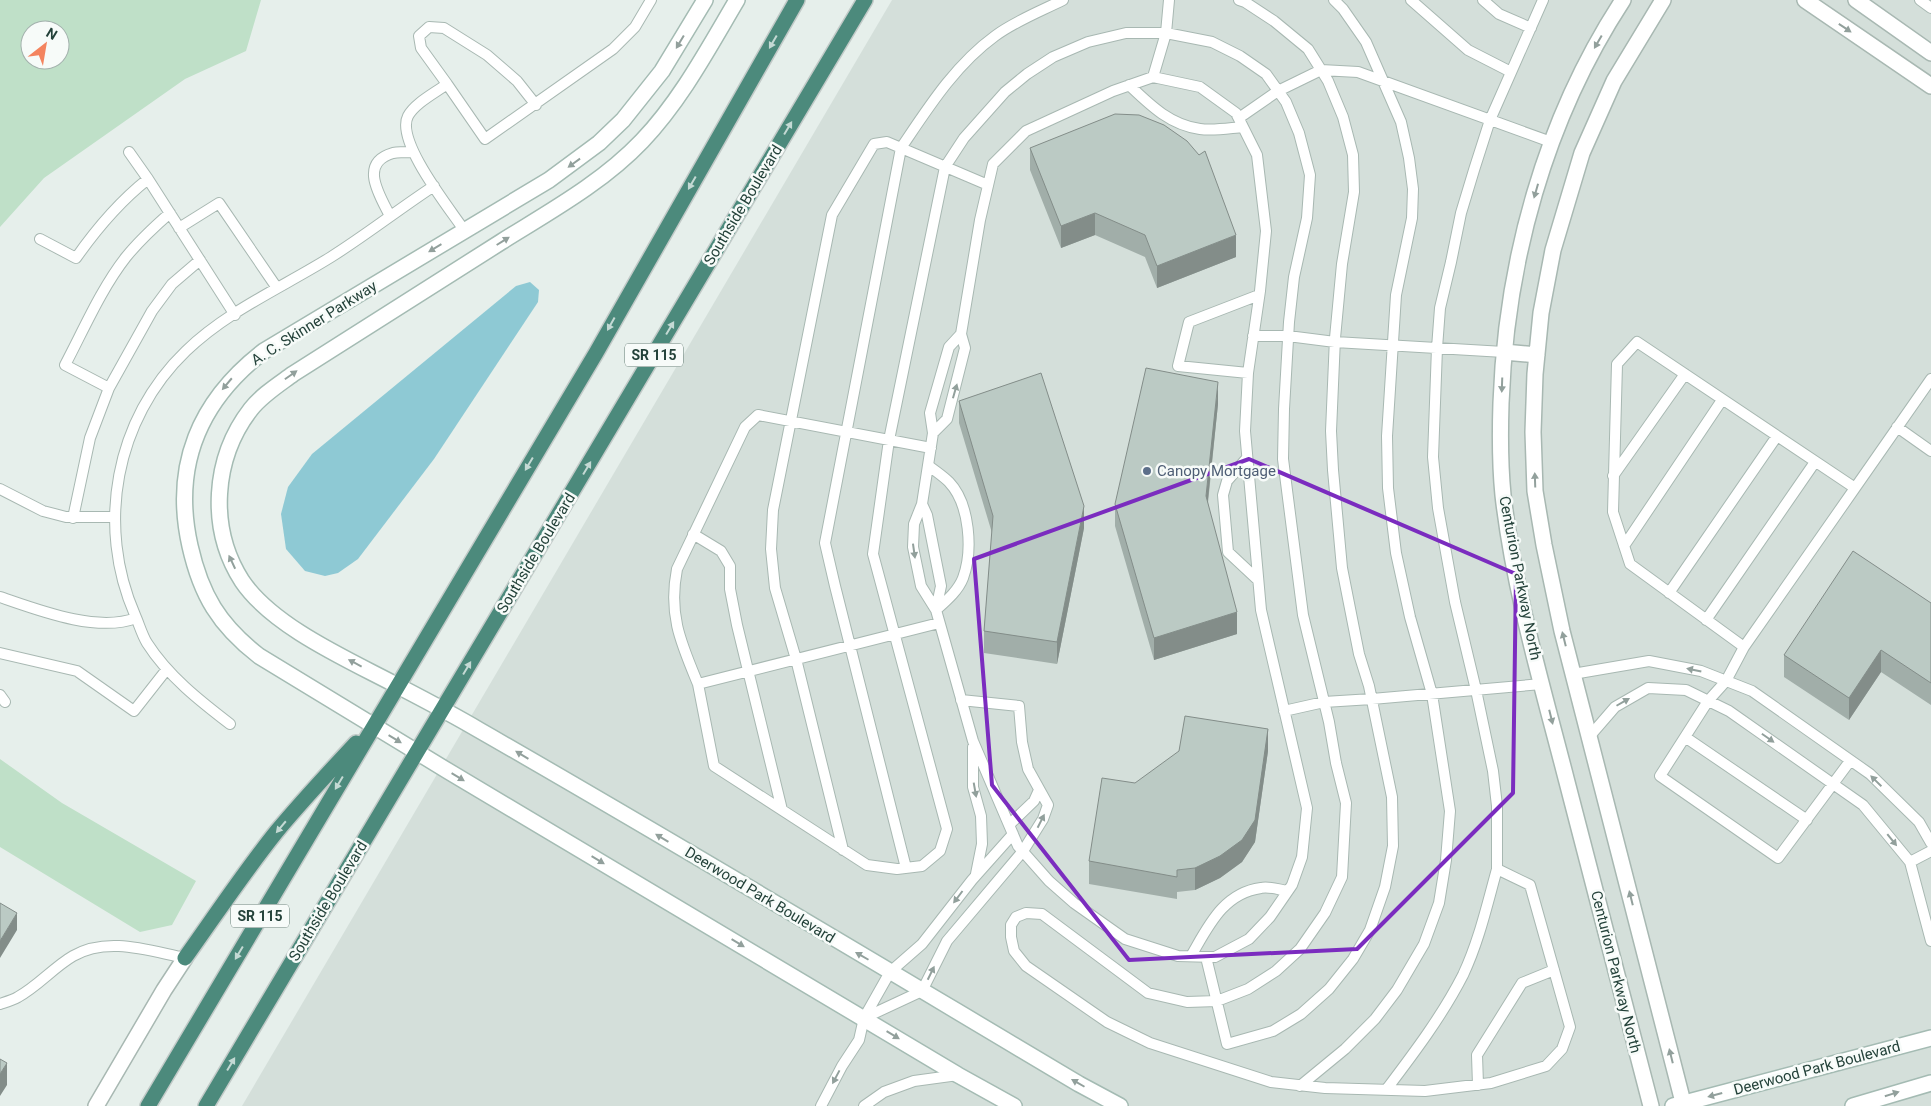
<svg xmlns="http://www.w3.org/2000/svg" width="1931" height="1106" viewBox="0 0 1931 1106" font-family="Roboto,sans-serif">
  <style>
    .built { fill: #d4dfda }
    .green { fill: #bfe0c8; fill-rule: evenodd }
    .water { fill: #8ec9d4 }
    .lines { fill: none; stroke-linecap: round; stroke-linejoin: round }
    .service-casing { stroke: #a8b8b2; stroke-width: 12 }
    .minor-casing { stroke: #a8b8b2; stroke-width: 18 }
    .secondary-casing { stroke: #a4bbb3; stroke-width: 18 }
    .trunk-casing { stroke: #c2cac8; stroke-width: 18 }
    .service { stroke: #fff; stroke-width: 10 }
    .minor { stroke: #fff; stroke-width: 15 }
    .secondary { stroke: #fff; stroke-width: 15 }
    .trunk { stroke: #4c8a7c; stroke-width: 15 }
    .wall { fill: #a1aea9 }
    .shaded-wall { fill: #838d89 }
    .building { fill: #bbcac4; stroke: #838d89 }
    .oneway { fill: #92a09c }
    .oneway2 { fill: #c4d9d4 }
    .marked { fill: none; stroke: #7b2cbf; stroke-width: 4; stroke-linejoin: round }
    .service-dot { fill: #5c6f8a; stroke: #f7fbf9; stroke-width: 2 }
    .labels { text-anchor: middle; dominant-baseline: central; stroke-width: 5; stroke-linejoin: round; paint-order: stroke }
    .shield { fill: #f7fbf9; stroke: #637a73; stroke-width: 1 }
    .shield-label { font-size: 14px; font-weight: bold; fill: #24423a }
    .street-label { font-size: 15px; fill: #24423a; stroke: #f7fbf9 }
    .service-label { font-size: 15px; fill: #4e5e75; stroke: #f7fbf9; text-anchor: start }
  </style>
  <rect width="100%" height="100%" fill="#e6efeb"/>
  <path class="built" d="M 892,0 L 1931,0 L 1931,1106 L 242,1106 Z"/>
  <path class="green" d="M 0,0 L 261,0 L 246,51 L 185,79 L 44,178 L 0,227 ZM 30,30 L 60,30 L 60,60 L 30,60 Z
    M 0,759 L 62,803 L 196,881 L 172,925 L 140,932 L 0,847 Z"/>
  <path class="water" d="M 530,282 L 539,290 L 538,302 L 434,459 L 358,559 L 338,573 L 325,576 L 305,571 L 286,549 L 281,514 L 288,487 L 312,454 L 516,286 Z"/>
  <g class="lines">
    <defs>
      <path id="service" d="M 1411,0 L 1468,50 L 1511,72
        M 1483,0 L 1499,14 L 1531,28
        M 1920,0 L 1931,8
        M 1153,77 L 1166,33 L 1169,0
        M 447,84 L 421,48 L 419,36 L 429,27 L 444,28 L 487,55 L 517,81 L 536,105
        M 1129,85 C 1150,105 1170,125 1200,129 C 1214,131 1230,128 1243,127
        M 1239,118 L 1278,91 L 1321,70 L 1358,72 L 1551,142
        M 129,152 L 148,179
        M 390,216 C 380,196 358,163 393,153 C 399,152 406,152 412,152
        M 179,228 L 219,203 L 277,288
        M 464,230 C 450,209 395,141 408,116 C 415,103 435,93 447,84 L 485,139 L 613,49 L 635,27 L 651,0
        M 40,239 L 76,258 C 97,228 119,202 148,179 L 235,315
        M 1253,336 L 1288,336 L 1335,342 L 1504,352
        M 1248,373 L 1178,366 L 1189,322 L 1259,295
        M 109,388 L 65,365 C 84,329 101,289 126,257 C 139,241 154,227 170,213
        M 1897,427 L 1931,451
        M 933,433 L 947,419 L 965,348 L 961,334 L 980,220 L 993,164 L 1026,131 L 1113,91 L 1153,77 L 1200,87 L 1236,113 L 1257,155 L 1266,231 L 1260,291 L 1248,373 L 1245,431 L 1261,610 L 1307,808 L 1302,857 L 1292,885 L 1270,917 L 1249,939 L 1215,957 L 1178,956 L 1125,939 L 1074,903 L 1049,881 L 1018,846 L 973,741 L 936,610 L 921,586 L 913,547 L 914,524 L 922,504 L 933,433 L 930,413 L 949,347 L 961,334
        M 1247,458 L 1227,481 L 1223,495 L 1228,552 L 1258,580
        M 928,465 C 935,471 943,476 949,482 C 970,504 973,551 963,578 C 958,591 946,601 936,610
        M 1613,476 L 1685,374
        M 1855,488 L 1931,379
        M 0,489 L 43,511 L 66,517 L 114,517
        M 922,504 L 927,515 L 941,586 L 936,609
        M 73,518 L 90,438 L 109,388 L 152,311 L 172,284 L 200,260
        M 693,534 L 721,551 L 730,566 L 730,589 L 737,625 L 782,810
        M 1624,546 L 1722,400
        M 1669,593 L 1777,436
        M 0,597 C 38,610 97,633 136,618
        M 1706,620 L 1815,462
        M 939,623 L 698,684 L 714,766 L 867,865 L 897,869 L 922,866 L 940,851 L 947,829 L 873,554 L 889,440 L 945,167 L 964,138 L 1005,92 L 1027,74 L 1053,57 L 1088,42 L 1126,33 L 1166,33 L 1212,42 L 1240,56 L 1266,74 L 1286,102 L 1299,133 L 1310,175 L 1307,218 L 1294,277 L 1289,322 L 1284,409 L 1283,459 L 1303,615 L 1329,722 L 1336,763 L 1346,803 L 1342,877 L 1325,913 L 1300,949 L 1276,971 L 1248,989 L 1217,1001 L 1187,1002 L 1148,993 L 1042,914 L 1026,913 L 1016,917 L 1011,925 L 1011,937 L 1014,951 L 1026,966 L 1107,1022 L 1150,1043 L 1271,1082 L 1325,1088 L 1425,1091 L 1491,1083 L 1546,1066 L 1562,1049 L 1570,1027 L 1530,885 L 1497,869 L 1497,806 L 1493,771 L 1476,690 L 1455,602 L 1438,508 L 1433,457 L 1437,348 L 1440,308 L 1451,262 L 1461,213 L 1474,170 L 1490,120 L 1543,0
        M 1744,647 L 1630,564 L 1613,512 L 1617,364 L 1637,342 L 1855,488 L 1744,647 L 1726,681 L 1708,701 L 1660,776 L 1778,858 L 1850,761
        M 0,653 L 77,671 L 134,711 L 167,669
        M 1573,674 L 1649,661 L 1701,671 L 1752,691 L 1870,774 L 1919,822 L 1931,843
        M 698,684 C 681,643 668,615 677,569 L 745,427 L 758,415 L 931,448
        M 0,695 L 5,702
        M 1284,711 L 1324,702 L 1372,699 L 1542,684
        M 230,724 C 200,701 168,676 147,643 C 142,635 139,624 135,615 C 96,526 115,419 186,351 C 227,311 283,287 331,257 C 366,235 399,209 434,186
        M 1589,737 L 1615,707 L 1648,688 L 1686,690 L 1729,711 L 1863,805 L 1910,862 L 1931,941
        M 1685,737 L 1807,820
        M 973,747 L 973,787 L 981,816 L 982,844 L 976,874
        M 1009,825 L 1034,801 L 1039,790
        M 843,850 L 796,659 L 775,588 L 771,549 L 773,510 L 832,215 L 874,144 L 887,142 L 988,185
        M 1910,862 L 1931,851
        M 906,868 L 835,586 L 825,543 L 901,148 C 928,108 955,65 995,36 C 1015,21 1041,11 1063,0
        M 1191,956 C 1208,927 1223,893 1261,888 C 1269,886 1280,890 1288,891
        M 1206,957 L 1227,1044 L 1273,1031 L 1301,1014 L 1329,989 L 1353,959 L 1370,930 L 1385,887 L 1393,846 L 1392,797 L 1369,686 L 1359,654 L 1342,568 L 1333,470 L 1331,431 L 1335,338 L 1342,264 L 1354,192 L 1353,155 L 1343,117 L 1328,81 L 1308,49 L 1274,21 L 1245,2 L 1239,0
        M 0,1004 C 6,1002 13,1000 18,997 C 38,986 54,967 73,956 C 108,936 149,951 185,958
        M 864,1018 L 922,991 L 947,941 L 1023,851 L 1043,819 L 1048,805 L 1028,769 L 1022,742 L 1019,706 L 961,700
        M 1478,1085 L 1477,1055 L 1522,983 L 1554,970
        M 1300,1086 L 1345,1049 L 1375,1019 L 1397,990 L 1424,944 L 1439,903 L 1446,860 L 1450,811 L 1432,694 L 1410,617 L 1396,553 L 1388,488 L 1387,436 L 1396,295 L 1412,218 L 1413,189 L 1409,158 L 1401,122 L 1366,42 L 1343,9 L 1334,0
        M 1386,1090 C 1414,1053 1442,1016 1463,975 C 1479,941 1487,905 1497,869
        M 821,1106 L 842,1066 L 859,1040 L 864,1018 L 890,972 L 922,944 L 972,880 L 1013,834
        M 864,1106 L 884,1092 L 914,1081 L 958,1075"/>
      <path id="minor" d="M 1623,0 C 1545,119 1506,262 1501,403 C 1500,434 1500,465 1503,495 C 1514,592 1543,688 1567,782 C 1595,890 1623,998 1651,1106
        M 1663,0 L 1614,81 L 1582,153 L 1553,250 L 1541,313 L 1535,374 L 1533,432 L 1535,491 L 1544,545 L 1562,631 L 1684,1106
        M 1805,0 L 1931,86
        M 1856,0 L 1931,53
        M 1504,352 L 1537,355
        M 96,1106 L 164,990 L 185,958"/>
      <path id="secondary" d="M 705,0 L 662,71 L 623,120 L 599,143 L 549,180 L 264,351 C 199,401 172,466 190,546 C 201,595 219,625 259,656 L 448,771 L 958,1075 L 1014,1106
        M 737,0 C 708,49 681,100 642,141 C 602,183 549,212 501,242 C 431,286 362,330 293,374 C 278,385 262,395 251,409 C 213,458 208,528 242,581 C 273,627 349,660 398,686 C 425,700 452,714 479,730 C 680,845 879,965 1079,1084 L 1120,1106
        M 1673,1106 L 1931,1038
        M 1853,1106 L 1931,1083"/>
      <path id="trunk" d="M 185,958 C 215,916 244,872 277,831 C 302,801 329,772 356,743
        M 148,1106 L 596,353 L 797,0
        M 206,1106 L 865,0"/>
    </defs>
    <use href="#service" class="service-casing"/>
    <use href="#minor" class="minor-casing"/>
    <use href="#secondary" class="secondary-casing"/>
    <use href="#trunk" class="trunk-casing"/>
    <use href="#service" class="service"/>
    <use href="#minor" class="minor"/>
    <use href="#secondary" class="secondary"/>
    <use href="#trunk" class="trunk"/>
  </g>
  <path class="wall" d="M 1030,148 L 1236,257 L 1157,288 L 1145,257 L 1095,235 L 1061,248 L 1030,170 Z
    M 959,401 L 1084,528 L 1057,664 L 984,653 L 984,631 L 992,533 L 959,423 Z
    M 1218,404 L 1208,503 L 1237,634 L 1154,660 L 1115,526 L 1115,504 Z
    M 1931,603 L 1931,705 L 1881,672 L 1849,720 L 1784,677 L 1784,655 Z
    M 1268,751 L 1255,842 L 1242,862 L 1220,878 L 1195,890 L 1177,892 L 1177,899 L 1089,884 L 1089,861 L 1135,783 Z"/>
  <path class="shaded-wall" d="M 1095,213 L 1095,235 L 1061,248 L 1061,226 Z
    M 1236,235 L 1236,257 L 1157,288 L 1157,266 Z
    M 1218,382 L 1218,404 L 1206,518 L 1206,496 Z
    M 1084,506 L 1084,528 L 1057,664 L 1057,642 Z
    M 1237,612 L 1237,634 L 1154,660 L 1154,638 Z
    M 1881,650 L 1881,672 L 1849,720 L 1849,698 Z
    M 1268,729 L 1268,751 L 1255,842 L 1242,862 L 1220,878 L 1195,890 L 1195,868 Z
    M 17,913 L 17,930 L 0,958 L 0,941 Z
    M 7,1063 L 7,1085 L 0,1096 L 0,1074 Z"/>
  <path class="building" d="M 1115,114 L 1139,115 L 1164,125 L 1187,141 L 1199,155 L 1205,151 L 1236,235 L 1157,266 L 1145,235 L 1095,213 L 1061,226 L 1030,148 Z
    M 1146,368 L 1218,382 L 1206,496 L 1237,612 L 1154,638 L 1115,504 Z
    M 1041,373 L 1084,506 L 1057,642 L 984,631 L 993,516 L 959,401 Z
    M 1853,551 L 1931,603 L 1931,683 L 1881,650 L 1849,698 L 1784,655 Z
    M 1185,716 L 1268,729 L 1255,820 L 1242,840 L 1220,856 L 1195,868 L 1177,870 L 1177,877 L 1089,861 L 1102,778 L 1135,783 L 1179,751 Z
    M 0,903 L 17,913 L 0,941 Z
    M 0,1059 L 7,1063 L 0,1074 Z"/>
  <defs><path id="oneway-solid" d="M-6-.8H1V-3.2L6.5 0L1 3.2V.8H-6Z" transform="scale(1.25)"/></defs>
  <g class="oneway">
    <use href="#oneway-solid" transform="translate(1845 28) rotate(34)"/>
    <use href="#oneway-solid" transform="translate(680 42) rotate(121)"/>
    <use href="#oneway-solid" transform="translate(1598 42) rotate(120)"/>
    <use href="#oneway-solid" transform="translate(574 163) rotate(144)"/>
    <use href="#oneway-solid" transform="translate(1536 191) rotate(106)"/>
    <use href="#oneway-solid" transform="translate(503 241) rotate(-32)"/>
    <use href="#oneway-solid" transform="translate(435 248) rotate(149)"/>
    <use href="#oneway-solid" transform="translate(291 375) rotate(-35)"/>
    <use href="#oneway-solid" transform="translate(227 384) rotate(130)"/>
    <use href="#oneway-solid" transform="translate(1502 385) rotate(92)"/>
    <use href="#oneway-solid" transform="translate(955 391) rotate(-74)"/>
    <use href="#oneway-solid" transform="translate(1535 480) rotate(-92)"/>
    <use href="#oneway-solid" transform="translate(914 551) rotate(82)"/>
    <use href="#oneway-solid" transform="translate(232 562) rotate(-115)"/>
    <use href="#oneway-solid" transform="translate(1564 639) rotate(-104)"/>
    <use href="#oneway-solid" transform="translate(355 663) rotate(-152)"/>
    <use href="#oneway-solid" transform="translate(1694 670) rotate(-168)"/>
    <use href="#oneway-solid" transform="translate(1623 702) rotate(-30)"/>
    <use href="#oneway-solid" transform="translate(1551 717) rotate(76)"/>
    <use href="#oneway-solid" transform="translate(1768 738) rotate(35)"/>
    <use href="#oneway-solid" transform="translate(395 739) rotate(31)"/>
    <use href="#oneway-solid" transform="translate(522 755) rotate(-149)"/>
    <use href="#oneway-solid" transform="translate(458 777) rotate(31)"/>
    <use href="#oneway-solid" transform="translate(1876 781) rotate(-136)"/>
    <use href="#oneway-solid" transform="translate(975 790) rotate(80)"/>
    <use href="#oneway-solid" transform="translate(1041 821) rotate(-63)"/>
    <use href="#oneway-solid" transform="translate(662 838) rotate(-149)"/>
    <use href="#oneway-solid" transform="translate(1892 840) rotate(51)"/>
    <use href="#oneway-solid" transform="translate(598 860) rotate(31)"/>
    <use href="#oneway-solid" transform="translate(958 897) rotate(127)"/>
    <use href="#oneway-solid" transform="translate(1631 898) rotate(-104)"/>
    <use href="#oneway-solid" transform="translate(738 943) rotate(31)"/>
    <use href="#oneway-solid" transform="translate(862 956) rotate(-150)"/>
    <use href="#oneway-solid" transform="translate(931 973) rotate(-64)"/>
    <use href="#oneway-solid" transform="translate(893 1035) rotate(31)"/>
    <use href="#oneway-solid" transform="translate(1671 1056) rotate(-104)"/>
    <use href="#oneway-solid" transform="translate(836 1077) rotate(118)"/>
    <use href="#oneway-solid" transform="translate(1078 1083) rotate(-150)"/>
    <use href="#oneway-solid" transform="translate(1892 1094) rotate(-17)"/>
    <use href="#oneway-solid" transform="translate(1715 1095) rotate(165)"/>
  </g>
  <g class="oneway2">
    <use href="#oneway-solid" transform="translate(773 42) rotate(120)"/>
    <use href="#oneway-solid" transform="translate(788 128) rotate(-59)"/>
    <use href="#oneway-solid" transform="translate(692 183) rotate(120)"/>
    <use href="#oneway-solid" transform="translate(611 324) rotate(119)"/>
    <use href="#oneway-solid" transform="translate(670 328) rotate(-59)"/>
    <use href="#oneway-solid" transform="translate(529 464) rotate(121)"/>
    <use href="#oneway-solid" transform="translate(587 468) rotate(-59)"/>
    <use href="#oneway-solid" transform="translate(467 668) rotate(-59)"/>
    <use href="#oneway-solid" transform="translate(339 783) rotate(121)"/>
    <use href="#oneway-solid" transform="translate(281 827) rotate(130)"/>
    <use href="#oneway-solid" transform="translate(239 953) rotate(121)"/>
    <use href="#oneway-solid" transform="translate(231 1064) rotate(-59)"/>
  </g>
  <path class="marked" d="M 1249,459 L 1516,574 L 1513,793 L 1357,949 L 1129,960 L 992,785 L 974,559 Z"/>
  <circle class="service-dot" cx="1147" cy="471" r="5"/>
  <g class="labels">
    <g class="shield">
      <rect x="625" y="343.5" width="58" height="23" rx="4"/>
      <rect x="231" y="904.5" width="58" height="23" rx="4"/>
    </g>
    <g class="shield-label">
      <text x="654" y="355">SR 115</text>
      <text x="260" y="916">SR 115</text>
    </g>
    <g class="street-label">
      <text transform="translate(743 205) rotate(-59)">Southside Boulevard</text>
      <text transform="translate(314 323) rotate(-32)">A. C. Skinner Parkway</text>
      <text transform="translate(536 553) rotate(-59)">Southside Boulevard</text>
      <text transform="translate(1520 578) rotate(79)">Centurion Parkway North</text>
      <text transform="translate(760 895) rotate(31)">Deerwood Park Boulevard</text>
      <text transform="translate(328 901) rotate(-59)">Southside Boulevard</text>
      <text transform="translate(1616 972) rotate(76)">Centurion Parkway North</text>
      <text transform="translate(1817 1068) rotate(-15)">Deerwood Park Boulevard</text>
    </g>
    <g class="service-label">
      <text x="1157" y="471">Canopy Mortgage</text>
    </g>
  </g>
  <g transform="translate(45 45) rotate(31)"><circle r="24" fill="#f7fbf9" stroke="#a3b1ad"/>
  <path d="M0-4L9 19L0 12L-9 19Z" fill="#f4845f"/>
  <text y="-8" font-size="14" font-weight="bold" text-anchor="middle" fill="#24423a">N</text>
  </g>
</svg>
